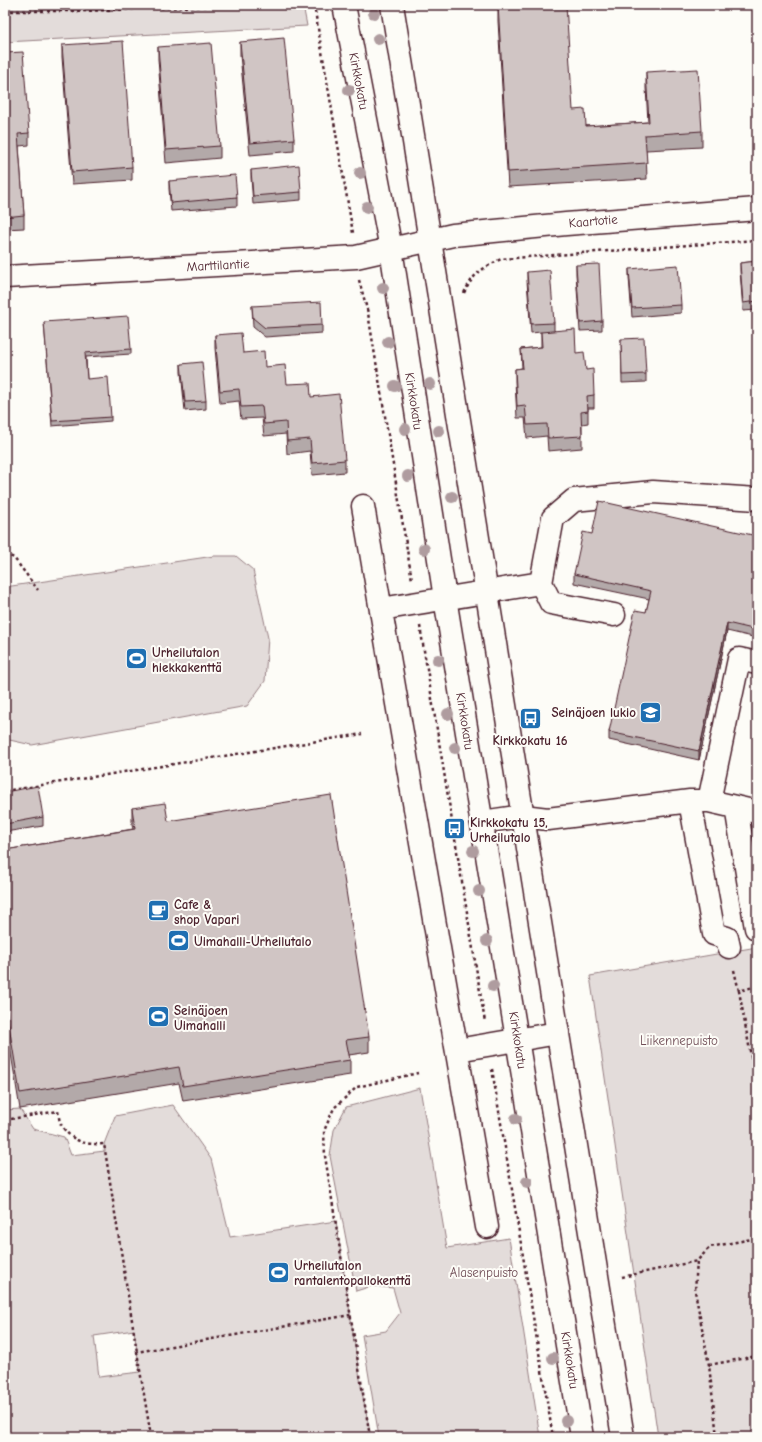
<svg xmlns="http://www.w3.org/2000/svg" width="762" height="1442" viewBox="0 0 762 1442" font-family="'Comic Neue',sans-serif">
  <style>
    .green { fill: #e3dcda; stroke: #967e82; fill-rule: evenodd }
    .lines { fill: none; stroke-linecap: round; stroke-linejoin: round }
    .minor-casing { stroke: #4a1f2b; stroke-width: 25 }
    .major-casing { stroke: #4a1f2b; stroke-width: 25 }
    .path { stroke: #4a1f2b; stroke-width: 2.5; stroke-dasharray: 3 3; stroke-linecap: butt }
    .minor { stroke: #fdfcf7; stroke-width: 22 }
    .major { stroke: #fdfcf7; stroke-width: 22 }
    .tree { fill: #af9c9f }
    .wall { fill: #b3a9a9; stroke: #4a1f2b }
    .shaded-wall { fill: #928a89; stroke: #4a1f2b }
    .building { fill: #d0c5c4; stroke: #4a1f2b }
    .labels { text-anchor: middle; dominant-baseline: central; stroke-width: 4; stroke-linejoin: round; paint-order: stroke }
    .street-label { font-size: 13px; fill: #4a1f2b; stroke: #fdfcf7 }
    .poi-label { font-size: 13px; font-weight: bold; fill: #4a1f2b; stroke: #fdfcf7; text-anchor: start }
    .park-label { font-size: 13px; fill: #704e57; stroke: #fdfcf7 }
  </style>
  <rect width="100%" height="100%" fill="#fdfcf7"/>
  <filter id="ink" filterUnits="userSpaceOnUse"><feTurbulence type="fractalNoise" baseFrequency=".025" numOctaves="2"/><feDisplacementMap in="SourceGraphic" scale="8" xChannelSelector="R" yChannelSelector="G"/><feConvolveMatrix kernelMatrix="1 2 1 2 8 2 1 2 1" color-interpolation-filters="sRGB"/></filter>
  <g filter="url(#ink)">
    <path class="green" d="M 5,5 L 303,5 L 307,26 L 5,42 Z
      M 214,556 L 236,556 L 253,570 L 268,638 L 265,681 L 247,706 L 32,745 L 5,739 L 5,587 Z
      M 757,947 L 757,1437 L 658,1437 L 590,976 Z
      M 420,1088 L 447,1248 L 509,1238 L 540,1437 L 379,1437 L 362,1335 L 386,1331 L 400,1313 L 393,1288 L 372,1286 L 356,1291 L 330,1156 L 334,1130 L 346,1107 Z
      M 173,1105 L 211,1159 L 230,1237 L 336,1221 L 362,1392 L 371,1437 L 5,1437 L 5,1110 L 20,1109 L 33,1129 L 64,1137 L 71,1155 L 105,1151 L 104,1144 L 115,1116 ZM 134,1330 L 140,1372 L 99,1377 L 94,1336 Z"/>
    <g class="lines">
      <defs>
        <path id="minor" d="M 5,277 L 356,257 L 453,235 L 566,224 L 757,209
          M 363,506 L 487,1227
          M 541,583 L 553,518 L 574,500 L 653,492 L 757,499
          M 381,609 L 541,583 L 551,603 L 614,615
          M 690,801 L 714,934 L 727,938 L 729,947
          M 709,801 L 739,659 L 757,663
          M 736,807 L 756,928
          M 482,822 L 523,816 L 548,819 L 690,801 L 709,801 L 757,812
          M 457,1050 L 558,1033"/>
        <path id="major" d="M 344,5 L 391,249 L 445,598 L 582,1437
          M 392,5 L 623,1437"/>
      </defs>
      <use href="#minor" class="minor-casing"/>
      <use href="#major" class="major-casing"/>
      <path class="path" d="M 314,5 L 353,233
        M 5,11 L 83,11 L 234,5
        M 359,280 L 368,313 L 412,580
        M 464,293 C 474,273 481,269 501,259 L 757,240
        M 5,554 L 14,558 L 38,590
        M 420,626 L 485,1022
        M 5,791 L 362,734
        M 734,970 L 739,991
        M 757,986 L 739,991 L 757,1089
        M 492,1069 L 553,1437
        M 5,1120 L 58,1111 C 59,1116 59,1122 62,1126 C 72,1142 86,1145 104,1144 L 137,1352
        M 622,1277 L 697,1261
        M 709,1365 L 757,1356
        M 151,1437 L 137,1352 L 350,1315
        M 370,1437 L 325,1156 L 324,1131 L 334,1108 L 357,1087 L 418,1073
        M 717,1437 L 709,1365 L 695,1291 L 697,1261 L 710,1247 L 757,1238"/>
      <use href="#minor" class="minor"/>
      <use href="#major" class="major"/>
    </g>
    <g class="tree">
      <circle cx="374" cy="13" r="6"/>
      <circle cx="378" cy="39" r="6"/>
      <circle cx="349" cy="90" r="6"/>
      <circle cx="360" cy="173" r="6"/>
      <circle cx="367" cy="207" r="6"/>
      <circle cx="383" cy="288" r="6"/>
      <circle cx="388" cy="342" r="6"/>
      <circle cx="430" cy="384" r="6"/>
      <circle cx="395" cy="386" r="6"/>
      <circle cx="405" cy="429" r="6"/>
      <circle cx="439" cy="431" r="6"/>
      <circle cx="408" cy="476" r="6"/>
      <circle cx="452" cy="497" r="6"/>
      <circle cx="424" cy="549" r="6"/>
      <circle cx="438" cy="660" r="6"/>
      <circle cx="448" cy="714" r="6"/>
      <circle cx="455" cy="748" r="6"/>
      <circle cx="473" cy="851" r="6"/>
      <circle cx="479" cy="891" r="6"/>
      <circle cx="487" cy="941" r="6"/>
      <circle cx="493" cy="986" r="6"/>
      <circle cx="516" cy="1119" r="6"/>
      <circle cx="527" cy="1182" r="6"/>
      <circle cx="553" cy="1358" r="6"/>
      <circle cx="566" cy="1421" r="6"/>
    </g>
    <path class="wall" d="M 498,5 L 573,110 L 586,126 L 648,122 L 646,88 L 646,72 L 702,131 L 702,147 L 646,150 L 647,179 L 508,187 L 498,21 Z
      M 240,42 L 294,139 L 294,151 L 250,155 L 240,55 Z
      M 62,45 L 132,167 L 132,180 L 72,184 L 62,57 Z
      M 158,47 L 220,146 L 220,158 L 166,163 L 158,59 Z
      M 5,53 L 29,133 L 29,145 L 19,146 L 24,215 L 24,228 L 5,229 Z
      M 251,170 L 301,192 L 301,200 L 253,204 L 251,178 Z
      M 169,181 L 237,197 L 237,206 L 171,211 L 169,189 Z
      M 757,261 L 757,310 L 743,311 L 740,271 L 740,263 Z
      M 576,265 L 602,321 L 602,330 L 580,331 L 576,274 Z
      M 629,269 L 681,305 L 681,313 L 632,317 L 629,277 Z
      M 527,272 L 554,323 L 554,330 L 576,353 L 586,370 L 594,395 L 594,408 L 588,408 L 588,423 L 582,424 L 582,448 L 548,451 L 547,436 L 527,438 L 525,418 L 517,418 L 515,381 L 515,369 L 522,368 L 521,349 L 541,347 L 541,332 L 531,333 L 527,281 Z
      M 252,306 L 322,325 L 322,333 L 265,337 L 253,327 Z
      M 44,322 L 131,349 L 131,354 L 86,357 L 87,379 L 111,417 L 111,421 L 52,426 Z
      M 5,325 L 6,325 L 7,353 L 5,353 Z
      M 215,335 L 265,367 L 287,384 L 311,397 L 345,460 L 345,472 L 312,475 L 310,451 L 287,454 L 286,434 L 264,436 L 262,418 L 241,419 L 239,401 L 220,403 L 215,348 Z
      M 621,339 L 646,374 L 646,382 L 622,383 Z
      M 181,364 L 206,401 L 206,409 L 185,411 L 181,372 Z
      M 592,534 L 757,536 L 757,638 L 727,631 L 699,760 L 609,740 L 609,732 L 646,612 L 649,599 L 574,583 L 574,574 Z
      M 5,792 L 43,817 L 43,826 L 5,832 Z
      M 132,808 L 168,821 L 369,1037 L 369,1052 L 349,1055 L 350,1060 L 350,1075 L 183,1101 L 179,1083 L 20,1109 L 5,1017 L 5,850 L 133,829 L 132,824 Z"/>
    <path class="shaded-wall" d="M 727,623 L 727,631 L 699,760 L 699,751 Z"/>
    <path class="building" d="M 498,5 L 566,5 L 573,110 L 585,109 L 586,126 L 649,122 L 646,72 L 698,69 L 702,131 L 645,135 L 647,163 L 508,172 Z
      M 284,38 L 294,139 L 250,143 L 240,42 Z
      M 123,41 L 132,167 L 72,172 L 62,45 Z
      M 211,43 L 220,146 L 166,150 L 158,47 Z
      M 23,52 L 29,133 L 18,134 L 24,215 L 5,217 L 5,53 Z
      M 299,165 L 301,192 L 253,196 L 251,170 Z
      M 235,175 L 237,197 L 171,203 L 169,181 Z
      M 757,261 L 757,301 L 743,303 L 740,263 Z
      M 599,264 L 602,321 L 580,323 L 576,265 Z
      M 678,265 L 681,305 L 632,308 L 629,269 Z
      M 550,270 L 554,323 L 531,324 L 527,272 Z
      M 321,302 L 322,325 L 265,328 L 253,318 L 252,306 Z
      M 128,316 L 131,349 L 85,353 L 87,379 L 108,377 L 111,417 L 52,421 L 44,322 Z
      M 5,325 L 6,325 L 7,349 L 5,349 Z
      M 575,329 L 576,353 L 584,352 L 586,370 L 593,369 L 594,395 L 587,396 L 588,411 L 581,412 L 582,436 L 548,438 L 547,424 L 527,425 L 525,405 L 517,406 L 515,369 L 523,368 L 521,349 L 542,347 L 541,332 Z
      M 241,333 L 243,353 L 264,351 L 265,367 L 285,365 L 287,384 L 310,383 L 311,397 L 339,394 L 345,460 L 312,463 L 310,439 L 287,441 L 286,422 L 264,424 L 262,406 L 241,407 L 239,389 L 220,391 L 215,335 Z
      M 644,338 L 646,374 L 622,375 L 621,339 Z
      M 202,362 L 206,401 L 185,402 L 181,364 Z
      M 599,501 L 757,536 L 757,630 L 727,623 L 699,751 L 609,732 L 635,610 L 646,612 L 651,591 L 574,574 L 583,532 L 592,534 Z
      M 38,786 L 43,817 L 5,824 L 5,792 Z
      M 331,795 L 369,1037 L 346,1040 L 350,1060 L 183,1086 L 179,1067 L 20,1093 L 5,1001 L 5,850 L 135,829 L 132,808 L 165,803 L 168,821 Z"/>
  </g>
  <defs>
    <symbol id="stadium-square" viewBox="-11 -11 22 22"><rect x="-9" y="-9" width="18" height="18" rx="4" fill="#1f6fb2" stroke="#fdfcf7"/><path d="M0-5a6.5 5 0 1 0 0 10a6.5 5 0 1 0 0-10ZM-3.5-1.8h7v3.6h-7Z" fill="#fff"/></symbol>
    <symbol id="school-square" viewBox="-11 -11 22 22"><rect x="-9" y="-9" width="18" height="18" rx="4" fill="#1f6fb2" stroke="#fdfcf7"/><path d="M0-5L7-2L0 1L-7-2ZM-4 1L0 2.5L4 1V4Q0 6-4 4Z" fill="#fff"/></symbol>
    <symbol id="bus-square" viewBox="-11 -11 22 22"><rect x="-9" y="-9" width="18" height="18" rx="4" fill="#1f6fb2" stroke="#fdfcf7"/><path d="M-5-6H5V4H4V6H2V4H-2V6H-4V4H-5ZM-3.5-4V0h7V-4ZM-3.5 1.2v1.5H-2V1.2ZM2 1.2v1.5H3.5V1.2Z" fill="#fff"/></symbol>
    <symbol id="cafe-square" viewBox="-11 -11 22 22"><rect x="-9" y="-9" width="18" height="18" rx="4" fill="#1f6fb2" stroke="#fdfcf7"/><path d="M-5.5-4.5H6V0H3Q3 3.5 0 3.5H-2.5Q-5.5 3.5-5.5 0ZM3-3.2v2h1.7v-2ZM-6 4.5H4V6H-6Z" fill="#fff"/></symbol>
  </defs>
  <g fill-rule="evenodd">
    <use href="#stadium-square" x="124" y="646" width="25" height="25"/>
    <use href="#school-square" x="638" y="700" width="25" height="25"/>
    <use href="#bus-square" x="518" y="706" width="25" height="25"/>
    <use href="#bus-square" x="442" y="816" width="25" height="25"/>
    <use href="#cafe-square" x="146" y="898" width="25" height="25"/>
    <use href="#stadium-square" x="166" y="928" width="25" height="25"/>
    <use href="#stadium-square" x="146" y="1004" width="25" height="25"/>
    <use href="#stadium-square" x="266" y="1260" width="25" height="25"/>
  </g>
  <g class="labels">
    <g class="street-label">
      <text transform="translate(359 81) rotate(79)">Kirkkokatu</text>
      <text transform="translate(593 221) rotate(-5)">Kaartotie</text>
      <text transform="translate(218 265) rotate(-3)">Marttilantie</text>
      <text transform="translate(414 401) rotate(81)">Kirkkokatu</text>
      <text transform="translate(465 721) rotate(81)">Kirkkokatu</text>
      <text transform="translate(518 1040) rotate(81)">Kirkkokatu</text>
      <text transform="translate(570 1360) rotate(81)">Kirkkokatu</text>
    </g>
    <g class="poi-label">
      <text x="152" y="652">Urheilutalon<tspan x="152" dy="15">hiekkakenttä</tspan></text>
      <text x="636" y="712" text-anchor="end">Seinäjoen lukio</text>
      <text x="530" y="740" text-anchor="middle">Kirkkokatu 16</text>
      <text x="470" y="822">Kirkkokatu 15,<tspan x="470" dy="15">Urheilutalo</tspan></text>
      <text x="174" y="904">Cafe &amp;<tspan x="174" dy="15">shop Vapari</tspan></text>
      <text x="194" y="941">Uimahalli-Urheilutalo</text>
      <text x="174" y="1010">Seinäjoen<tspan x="174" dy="15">Uimahalli</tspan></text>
      <text x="294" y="1265">Urheilutalon<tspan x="294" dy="15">rantalentopallokenttä</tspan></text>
    </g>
    <g class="park-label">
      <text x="679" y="1040">Liikennepuisto</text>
      <text x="484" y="1272">Alasenpuisto</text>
    </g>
  </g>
  <rect width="762" height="1442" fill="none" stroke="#fdfcf7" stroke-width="20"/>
  <rect x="10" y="10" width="742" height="1422" fill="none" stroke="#4a1f2b" stroke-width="1.5" filter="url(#ink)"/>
</svg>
